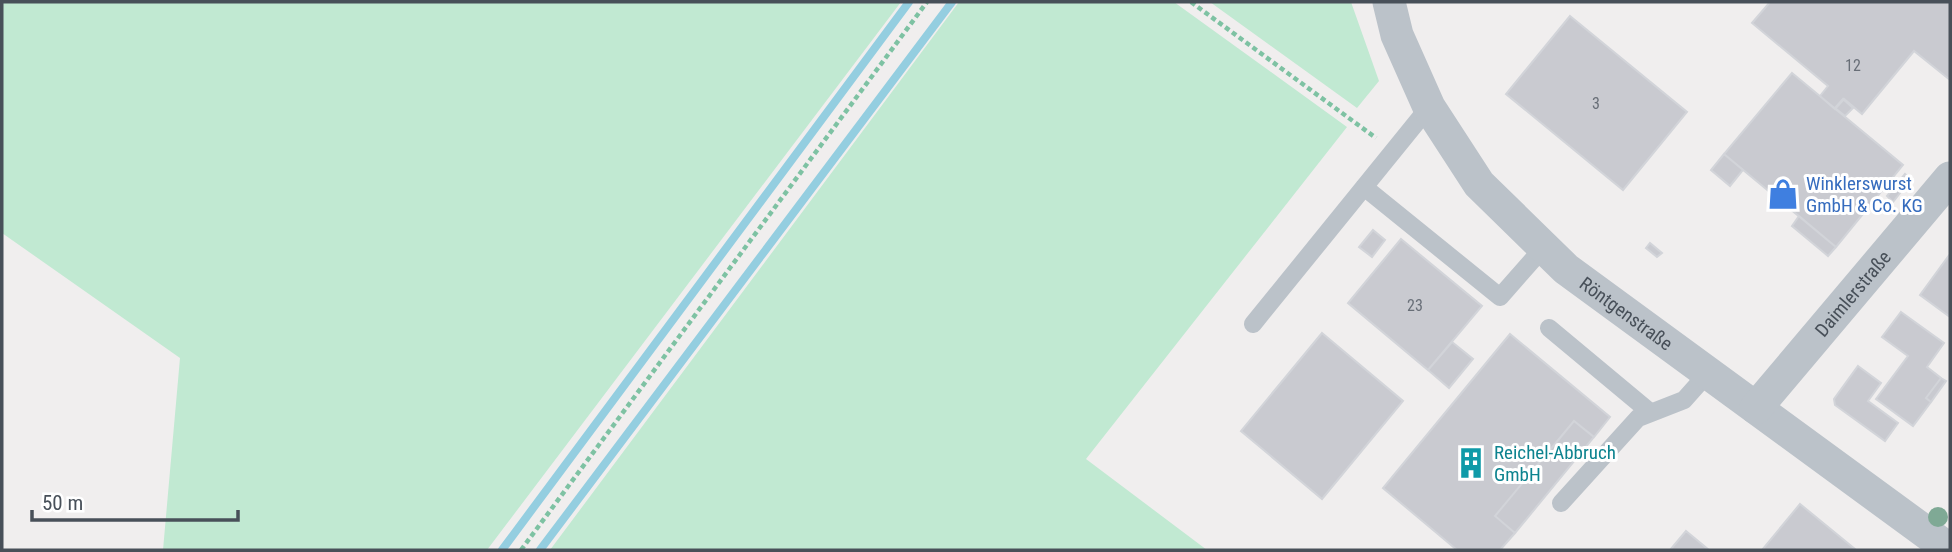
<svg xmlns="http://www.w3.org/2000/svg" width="1952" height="552" viewBox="0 0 1952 552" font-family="'Roboto Condensed',sans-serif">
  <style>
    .green { fill: #c1e9d2 }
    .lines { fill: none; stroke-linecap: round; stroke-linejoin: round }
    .stream { stroke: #94cee0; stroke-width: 8 }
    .building { fill: #c9cad0; stroke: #d2d4d9; stroke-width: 2 }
    .path { stroke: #7ec2a3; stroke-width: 4.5; stroke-dasharray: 5 3.5; stroke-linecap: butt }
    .service { stroke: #bbc2c9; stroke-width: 18 }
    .minor { stroke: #bbc2c9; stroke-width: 33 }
    .tree { fill: #7fa995 }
    .labels { text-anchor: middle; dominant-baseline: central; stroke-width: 6; stroke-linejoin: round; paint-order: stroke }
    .number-label { font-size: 16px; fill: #686e77 }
    .shop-label { font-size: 19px; fill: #366cbe; stroke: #fff; text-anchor: start }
    .street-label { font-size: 19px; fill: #485059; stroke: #fff }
    .culture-label { font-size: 19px; fill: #0d838f; stroke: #fff; text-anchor: start }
  </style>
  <rect width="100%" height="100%" fill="#f0eeee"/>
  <path class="green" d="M 2,2 L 901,2 L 487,550 L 163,550 L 180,358 L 2,233 Z
    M 959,2 L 1174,2 L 1347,127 L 1086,459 L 1207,550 L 550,550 Z
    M 1210,2 L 1351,2 L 1379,81 L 1357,108 Z"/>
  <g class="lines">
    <path class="stream" d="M 502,550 L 909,2
      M 540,550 L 952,2"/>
  </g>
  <path class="building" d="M 1770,2 L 1950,2 L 1950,80 L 1914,51 L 1862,114 L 1844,99 L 1835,109 L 1820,96 L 1828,86 L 1752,23 Z
    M 1570,16 L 1687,112 L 1623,190 L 1506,94 Z
    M 1792,73 L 1903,165 L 1836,247 L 1724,154 Z
    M 1843,99 L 1853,108 L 1845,116 L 1835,108 Z
    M 1724,154 L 1743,170 L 1730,186 L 1711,170 Z
    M 1905,174 L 1911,179 L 1893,202 L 1887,196 Z
    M 1799,216 L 1836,247 L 1828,256 L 1792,226 Z
    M 1373,230 L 1385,240 L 1372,257 L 1359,247 Z
    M 1401,239 L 1482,306 L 1428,370 L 1348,303 Z
    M 1650,243 L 1662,253 L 1657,257 L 1646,248 Z
    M 1950,254 L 1950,317 L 1920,295 Z
    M 1901,312 L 1944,343 L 1927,367 L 1941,378 L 1926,398 L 1931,402 L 1913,426 L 1876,399 L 1908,356 L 1882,337 Z
    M 1322,333 L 1403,401 L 1322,499 L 1241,431 Z
    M 1510,334 L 1610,417 L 1594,437 L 1574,421 L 1495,516 L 1515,533 L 1500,550 L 1457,550 L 1383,488 Z
    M 1452,342 L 1473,359 L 1449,388 L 1428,370 Z
    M 1858,366 L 1881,383 L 1868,401 L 1898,423 L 1885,441 L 1835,405 L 1834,399 Z
    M 1941,378 L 1946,381 L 1931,402 L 1926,398 Z
    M 1574,421 L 1594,437 L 1515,533 L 1495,516 Z
    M 1800,504 L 1855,549 L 1853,550 L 1762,550 Z
    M 1686,531 L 1709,550 L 1670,550 Z"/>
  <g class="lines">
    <path class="path" d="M 1191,2 L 1376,138
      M 521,550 L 927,2"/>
    <path class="service" d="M 1364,187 L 1500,297 L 1544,247
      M 1253,324 L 1429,107
      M 1549,328 L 1651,413
      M 1561,503 L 1638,418 L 1684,400 L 1708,373"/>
    <g class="minor">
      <path id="s1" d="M 1389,2 L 1397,35 L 1429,107 L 1479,184 L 1566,269 L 1950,550"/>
      <path id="s2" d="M 1756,408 L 1950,178"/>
    </g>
  </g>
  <circle class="tree" cx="1938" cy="517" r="10"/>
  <defs>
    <symbol id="shop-bare" viewBox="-9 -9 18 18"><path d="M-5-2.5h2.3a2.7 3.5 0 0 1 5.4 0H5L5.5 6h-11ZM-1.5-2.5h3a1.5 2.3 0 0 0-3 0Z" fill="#3f7fe0" stroke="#fff" stroke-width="2.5" paint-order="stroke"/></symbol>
    <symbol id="building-bare" viewBox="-9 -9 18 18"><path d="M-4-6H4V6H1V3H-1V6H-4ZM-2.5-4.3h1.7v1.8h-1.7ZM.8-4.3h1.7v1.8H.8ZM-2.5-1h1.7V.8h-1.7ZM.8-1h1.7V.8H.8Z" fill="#0f9aa8" stroke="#fff" stroke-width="2.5" paint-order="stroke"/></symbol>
  </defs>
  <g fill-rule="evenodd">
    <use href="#shop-bare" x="1761" y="172" width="44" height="44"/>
    <use href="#building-bare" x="1449" y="441" width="44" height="44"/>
  </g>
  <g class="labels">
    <g class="number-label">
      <text x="1853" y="65">12</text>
      <text x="1596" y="103">3</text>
      <text x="1415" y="305">23</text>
    </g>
    <g class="shop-label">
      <text x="1806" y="183">Winklerswurst<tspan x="1806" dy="22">GmbH &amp; Co. KG</tspan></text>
    </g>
    <g class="street-label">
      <text stroke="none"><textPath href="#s2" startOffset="150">Daimlerstraße</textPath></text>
      <text stroke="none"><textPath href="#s1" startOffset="401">Röntgenstraße</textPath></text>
    </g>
    <g class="culture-label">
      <text x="1494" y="452">Reichel-Abbruch<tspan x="1494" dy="22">GmbH</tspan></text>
    </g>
  </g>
  <rect width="1952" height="552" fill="none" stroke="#485059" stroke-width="7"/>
  <path d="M32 510v10h206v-10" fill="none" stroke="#485059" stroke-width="3.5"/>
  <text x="42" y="510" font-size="21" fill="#485059" stroke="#ffffff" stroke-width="5" paint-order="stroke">50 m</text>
</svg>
